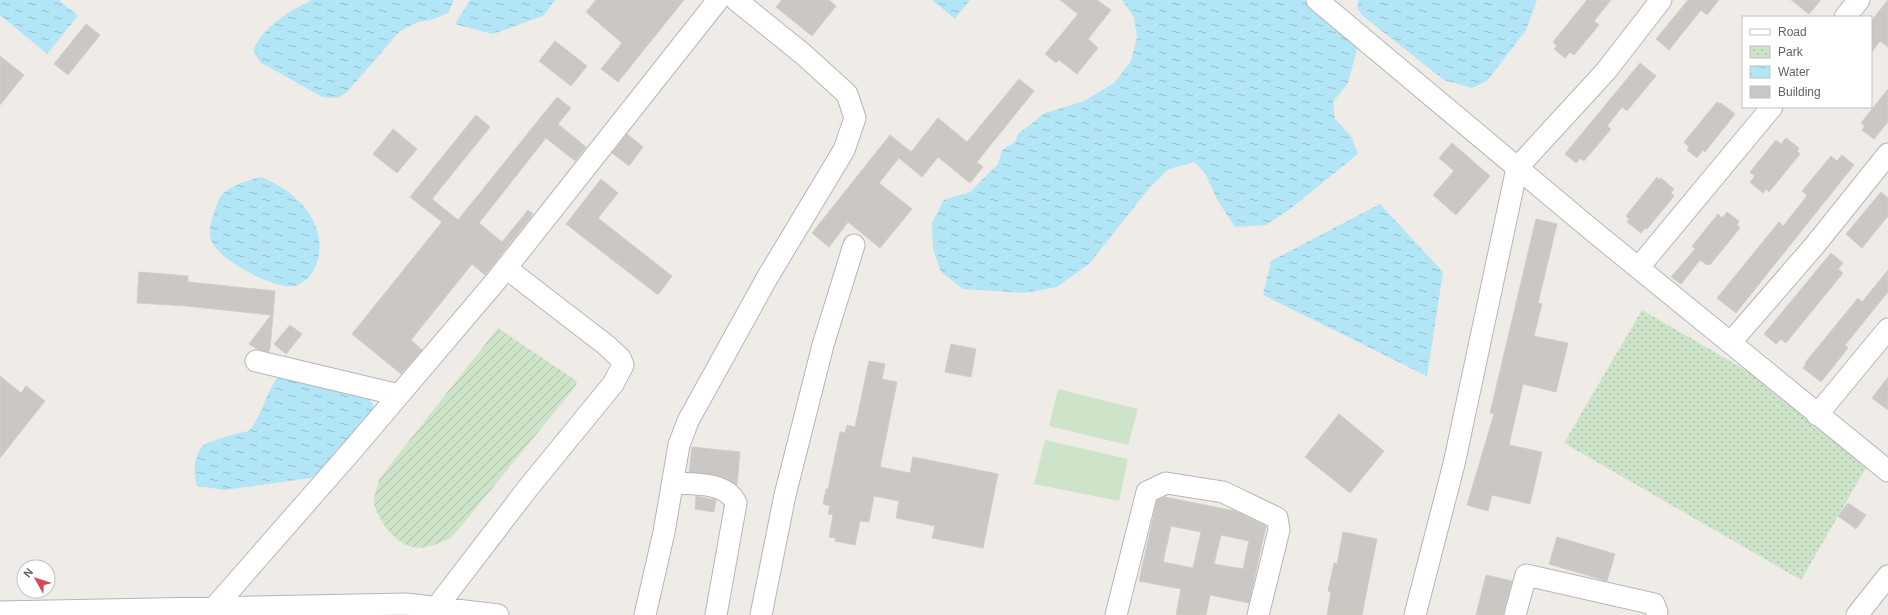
<svg xmlns="http://www.w3.org/2000/svg" width="1888" height="615" viewBox="0 0 1888 615" font-family="Helvetica,sans-serif">
  <style>
    .grass { fill: #cde4c8 }
    .park { fill: url(#park-dots) }
    .garden { fill: url(#garden-furrows) }
    .water { fill: url(#water-ripples) }
    .building { fill: #cbc7c4; stroke: #d4cdc7; fill-rule: evenodd }
    .lines { fill: none; stroke-linecap: round; stroke-linejoin: round }
    .minor-casing { stroke: #b3b6b8; stroke-width: 23 }
    .minor { stroke: #fff; stroke-width: 21 }
  </style>
  <defs>
    <pattern id="park-dots" width="8" height="8" patternUnits="userSpaceOnUse"><rect width="8" height="8" fill="#cde4c8"/><path d="M2 2h.1M6 6h.1" fill="none" stroke="#aabca6" stroke-width="1.8" stroke-linecap="round"/></pattern>
    <pattern id="garden-furrows" width="10" height="10" patternUnits="userSpaceOnUse"><rect width="10" height="10" fill="#cde4c8"/><path d="M-1 1l2-2M0 10L10 0M9 11l2-2" fill="none" stroke="#aabca6"/></pattern>
    <pattern id="water-ripples" width="26" height="14" patternUnits="userSpaceOnUse"><rect width="26" height="14" fill="#b2e5f5"/><path d="M2 4q2-2 4 0t4 0M15 11q2-2 4 0t4 0" fill="none" stroke="#94bdca"/></pattern>
  </defs>
  <rect width="100%" height="100%" fill="#efece8"/>
  <path class="grass" d="M 1058,389 L 1138,409 L 1128,445 L 1049,426 Z
    M 1045,440 L 1128,459 L 1119,501 L 1034,484 Z"/>
  <path class="park" d="M 1642,310 L 1878,447 L 1801,580 L 1564,443 Z"/>
  <path class="garden" d="M 498,328 L 577,381 L 575,387 L 453,536 C 442,543 425,550 412,547 C 395,543 378,520 374,504 C 373,497 378,486 379,479 Z"/>
  <path class="water" d="M 0,0 L 59,0 L 78,16 L 47,54 L 0,15 Z
    M 312,0 L 454,0 L 448,13 L 431,20 L 418,22 L 400,31 L 347,92 L 338,98 L 322,97 L 260,62 L 253,50 C 264,26 289,11 312,0 Z
    M 470,0 L 555,0 L 543,16 L 493,34 L 455,24 Z
    M 932,0 L 970,0 L 955,19 Z
    M 1122,0 L 1304,0 L 1358,45 L 1348,83 L 1333,102 L 1335,119 L 1351,136 L 1358,154 L 1290,209 L 1266,225 L 1235,227 L 1218,201 L 1205,173 L 1194,162 L 1169,169 L 1150,187 L 1090,263 L 1057,287 L 1025,293 L 963,289 L 941,272 L 933,249 L 932,223 L 944,200 L 970,192 L 998,164 L 1002,150 L 1015,142 L 1018,134 L 1045,113 L 1084,101 L 1114,83 L 1131,61 L 1137,37 L 1134,17 Z
    M 1359,0 L 1537,0 L 1526,30 L 1487,81 L 1472,88 L 1444,80 L 1363,16 L 1357,8 Z
    M 261,177 C 294,190 327,220 318,259 C 316,267 311,277 304,281 C 301,283 298,285 296,286 C 276,290 220,261 212,242 C 208,233 210,225 213,216 C 215,210 217,204 219,199 C 225,187 249,180 261,177 Z
    M 1380,204 L 1443,272 L 1427,376 L 1263,295 L 1271,261 Z
    M 280,374 L 369,398 L 376,410 L 326,468 L 310,478 L 225,490 L 197,486 C 193,475 193,454 204,445 C 209,441 242,432 249,431 C 263,414 266,391 280,374 Z"/>
  <path class="building" d="M 596,0 L 684,0 L 618,82 L 601,69 L 622,43 L 586,12 Z
    M 782,0 L 829,0 L 836,6 L 812,36 L 776,7 Z
    M 1060,0 L 1097,0 L 1111,10 L 1088,39 L 1098,48 L 1077,74 L 1059,60 L 1056,63 L 1045,54 L 1078,14 Z
    M 1587,0 L 1611,0 L 1594,21 L 1599,25 L 1574,55 L 1570,52 L 1565,58 L 1554,49 L 1557,46 L 1553,42 Z
    M 1688,0 L 1719,0 L 1707,15 L 1701,10 L 1669,50 L 1656,39 Z
    M 1791,0 L 1821,0 L 1809,14 Z
    M 1888,0 L 1888,47 L 1880,41 L 1871,53 L 1871,21 Z
    M 86,24 L 100,35 L 68,75 L 54,64 Z
    M 555,41 L 587,66 L 571,86 L 539,61 Z
    M 0,56 L 24,75 L 0,105 Z
    M 1640,63 L 1656,76 L 1627,111 L 1622,107 L 1607,126 L 1611,129 L 1584,161 L 1580,158 L 1576,163 L 1565,154 Z
    M 1019,79 L 1034,91 L 977,162 L 983,167 L 970,183 L 938,157 L 922,177 L 899,158 L 879,183 L 912,209 L 880,248 L 848,222 L 829,247 L 812,233 L 890,135 L 911,152 L 938,118 L 967,142 Z
    M 1888,89 L 1888,122 L 1874,139 L 1862,130 L 1865,126 L 1861,123 Z
    M 557,97 L 571,108 L 558,124 L 586,147 L 575,161 L 546,138 L 479,223 L 502,242 L 528,210 L 533,214 L 485,275 L 472,264 L 411,340 L 422,350 L 401,374 L 352,334 L 442,222 L 410,197 L 476,115 L 490,127 L 432,199 L 458,220 Z
    M 1717,102 L 1720,104 L 1721,103 L 1735,114 L 1705,152 L 1703,150 L 1697,158 L 1687,150 L 1689,147 L 1684,142 Z
    M 393,129 L 417,149 L 397,173 L 373,154 Z
    M 627,134 L 643,147 L 629,166 L 612,153 Z
    M 1786,138 L 1799,148 L 1797,151 L 1800,154 L 1769,192 L 1766,189 L 1763,193 L 1750,182 L 1755,176 L 1750,172 L 1776,140 L 1781,144 Z
    M 1452,143 L 1490,176 L 1456,215 L 1433,195 L 1454,171 L 1439,158 Z
    M 1842,155 L 1854,165 L 1736,313 L 1717,298 L 1779,222 L 1783,226 L 1803,201 L 1807,195 L 1802,191 L 1831,156 L 1837,161 Z
    M 1657,177 L 1659,180 L 1661,178 L 1674,189 L 1671,193 L 1674,196 L 1647,229 L 1645,228 L 1641,233 L 1627,222 L 1629,219 L 1626,216 Z
    M 601,179 L 618,193 L 598,218 L 672,276 L 658,295 L 566,224 Z
    M 1881,192 L 1888,198 L 1888,216 L 1862,248 L 1846,234 Z
    M 1727,212 L 1739,221 L 1737,225 L 1740,228 L 1710,265 L 1708,264 L 1707,265 L 1700,260 L 1681,284 L 1671,277 L 1695,249 L 1692,246 L 1718,214 L 1722,218 Z
    M 1536,219 L 1557,224 L 1538,303 L 1542,304 L 1534,336 L 1568,343 L 1556,392 L 1523,384 L 1509,445 L 1542,452 L 1530,504 L 1492,495 L 1488,511 L 1467,505 L 1494,414 L 1490,413 Z
    M 1831,253 L 1843,263 L 1838,269 L 1843,273 L 1786,343 L 1781,339 L 1776,344 L 1764,334 Z
    M 1888,270 L 1888,292 L 1845,345 L 1848,348 L 1821,382 L 1803,368 L 1806,364 L 1805,363 L 1858,298 L 1862,302 Z
    M 139,272 L 188,276 L 188,282 L 275,291 L 270,349 L 268,352 L 257,349 L 249,344 L 271,315 L 186,306 L 137,303 Z
    M 290,325 L 302,334 L 286,354 L 274,344 Z
    M 951,344 L 976,349 L 971,377 L 945,372 Z
    M 869,361 L 885,364 L 882,379 L 897,382 L 880,467 L 910,473 L 913,457 L 998,474 L 983,548 L 932,538 L 935,526 L 896,518 L 899,501 L 874,496 L 869,522 L 860,521 L 855,545 L 835,541 L 836,538 L 829,537 L 833,515 L 828,514 L 830,506 L 823,504 L 826,489 L 828,489 L 840,432 L 845,433 L 847,425 L 855,427 Z
    M 0,376 L 21,393 L 26,386 L 45,401 L 0,458 Z
    M 1888,377 L 1888,410 L 1872,398 Z
    M 1339,414 L 1384,451 L 1350,493 L 1305,457 Z
    M 692,447 L 740,452 L 737,485 L 720,476 L 689,472 Z
    M 696,496 L 716,500 L 714,512 L 695,509 Z
    M 1165,497 L 1235,511 L 1266,526 L 1249,603 L 1210,595 L 1206,615 L 1176,615 L 1181,589 L 1139,581 L 1157,500 ZM 1171,526 L 1201,532 L 1193,568 L 1163,562 ZM 1221,535 L 1249,541 L 1243,569 L 1214,564 Z
    M 1848,503 L 1866,515 L 1856,529 L 1838,516 Z
    M 1343,532 L 1377,539 L 1362,615 L 1327,615 L 1331,592 L 1328,591 L 1334,563 L 1337,564 Z
    M 1557,537 L 1615,554 L 1607,581 L 1549,564 Z
    M 1486,575 L 1512,581 L 1503,615 L 1476,615 Z"/>
  <g class="lines">
    <defs>
      <path id="minor" d="M 1317,0 L 1593,231 L 1888,471
        M 1845,17 L 1859,0
        M 1639,267 L 1772,107
        M 1731,342 L 1815,245 L 1888,154
        M 256,361 L 399,395
        M 1817,415 L 1888,329
        M 673,483 C 695,484 726,482 736,503 L 716,615
        M 214,608 L 354,448 L 495,282 L 718,0
        M 436,608 L 528,488 L 613,384 L 623,365 L 620,358 L 606,345 L 506,268
        M 0,612 L 406,604 L 498,615
        M 645,615 L 664,532 L 679,445 L 688,421 L 767,278 L 844,150 L 855,118 L 847,94 L 803,54 L 736,0
        M 761,615 L 785,495 L 823,345 L 854,245
        M 1116,615 L 1147,492 L 1166,483 L 1223,492 L 1277,518 L 1279,530 L 1258,615
        M 1415,615 L 1454,464 L 1517,168 L 1606,71 L 1661,0
        M 1515,615 L 1526,575 L 1654,604 L 1657,612
        M 1857,615 L 1888,576"/>
    </defs>
    <use href="#minor" class="minor-casing"/>
    <use href="#minor" class="minor"/>
  </g>
  <rect x="1742" y="16" width="130" height="92" fill="#ffffff" stroke="#bfc1c2"/>
  <rect x="1750" y="29" width="20" height="6" fill="#ffffff" stroke="#bfc1c2"/>
  <text x="1778" y="36" font-size="12" fill="#5f6466">Road</text>
  <rect x="1750" y="46" width="20" height="12" fill="url(#park-dots)" stroke="#bfc1c2"/>
  <text x="1778" y="56" font-size="12" fill="#5f6466">Park</text>
  <rect x="1750" y="66" width="20" height="12" fill="url(#water-ripples)" stroke="#bfc1c2"/>
  <text x="1778" y="76" font-size="12" fill="#5f6466">Water</text>
  <rect x="1750" y="86" width="20" height="12" fill="#cbc7c4" stroke="#bfc1c2"/>
  <text x="1778" y="96" font-size="12" fill="#5f6466">Building</text>
  <g transform="translate(36 579) rotate(309)"><circle r="19" fill="#ffffff" stroke="#bfc1c2"/>
  <path d="M0-3L7 15L0 10L-7 15Z" fill="#d64858"/>
  <text y="-6" font-size="11" font-weight="bold" text-anchor="middle" fill="#5f6466">N</text>
  </g>
</svg>
